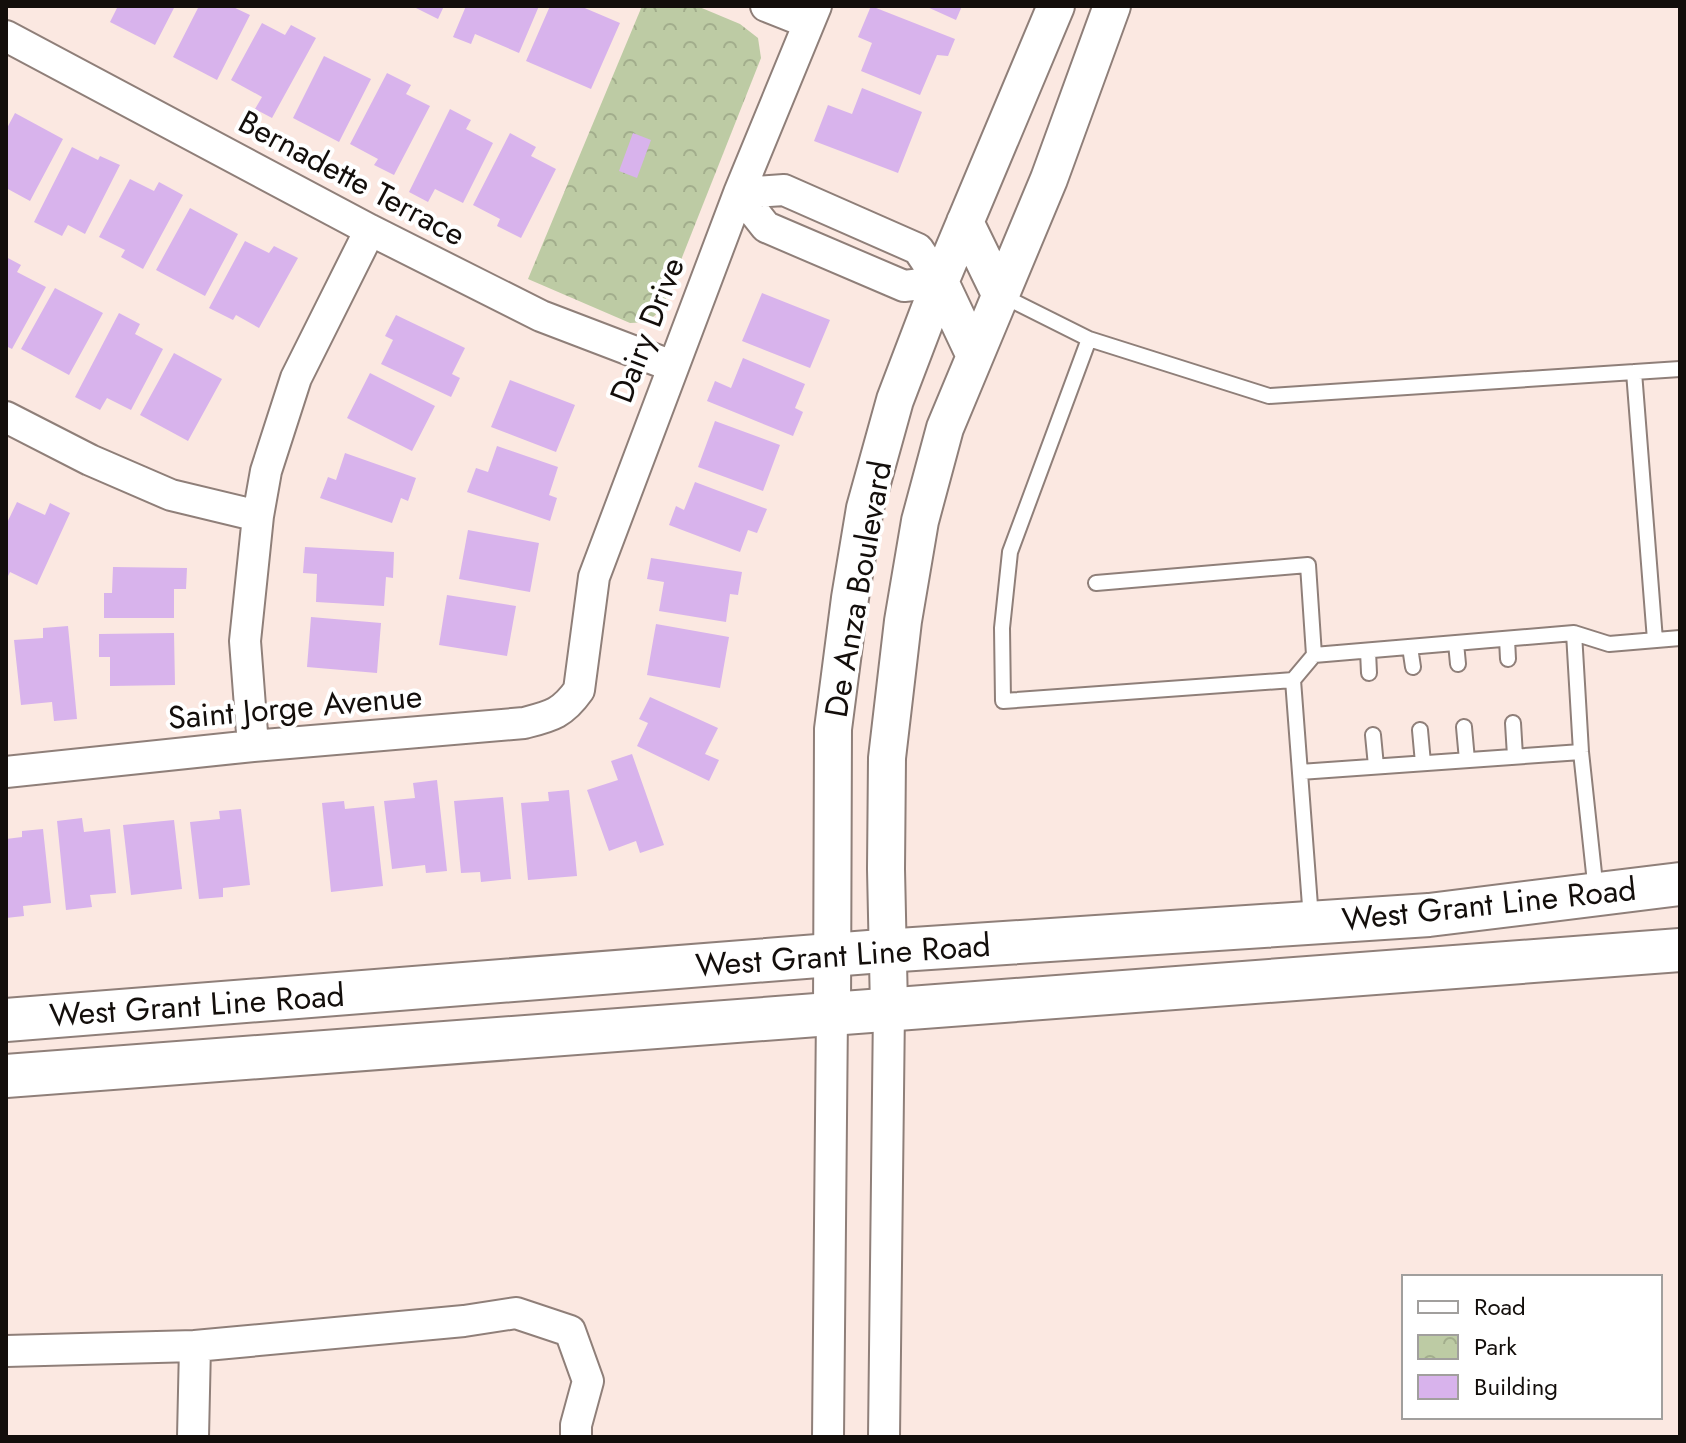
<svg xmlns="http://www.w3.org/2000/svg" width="1686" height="1443" viewBox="0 0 1686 1443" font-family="Jost,sans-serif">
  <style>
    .park { fill: url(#park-crowns) }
    .building { fill: #d8b3ec }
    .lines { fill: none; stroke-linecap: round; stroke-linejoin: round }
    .service-casing { stroke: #8f7f79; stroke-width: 18 }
    .minor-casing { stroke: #8f7f79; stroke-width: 34 }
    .tertiary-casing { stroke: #8f7f79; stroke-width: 40 }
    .secondary-casing { stroke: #8f7f79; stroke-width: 46 }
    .service { stroke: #fff; stroke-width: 14 }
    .minor { stroke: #fff; stroke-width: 30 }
    .tertiary { stroke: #fff; stroke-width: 36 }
    .secondary { stroke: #fff; stroke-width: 42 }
    .labels { text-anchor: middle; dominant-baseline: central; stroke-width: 8; stroke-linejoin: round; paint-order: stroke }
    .street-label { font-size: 32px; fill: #130e0b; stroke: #fff }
  </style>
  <defs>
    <pattern id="park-crowns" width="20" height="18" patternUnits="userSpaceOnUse" patternTransform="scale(2)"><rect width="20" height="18" fill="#bdcba4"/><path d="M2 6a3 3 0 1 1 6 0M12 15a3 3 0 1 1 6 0" fill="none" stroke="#a2ad8c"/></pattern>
  </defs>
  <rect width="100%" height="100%" fill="#fbe8e1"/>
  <path class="park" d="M 642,6 L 697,6 L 740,24 L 758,38 L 761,58 L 662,308 C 652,320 645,323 630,323 L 528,279 Z"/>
  <path class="building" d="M 118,6 L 175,6 L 155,45 L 110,22 Z
    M 199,6 L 231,6 L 250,15 L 217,80 L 173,57 Z
    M 412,6 L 444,6 L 438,19 Z
    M 466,6 L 539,6 L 519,53 L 475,34 L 471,44 L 453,37 Z
    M 550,6 L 580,6 L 620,23 L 591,89 L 526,61 Z
    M 871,6 L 955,39 L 948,56 L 937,55 L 920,95 L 861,71 L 872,43 L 858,37 Z
    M 925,6 L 962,6 L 956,20 Z
    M 262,23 L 285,35 L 291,25 L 316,38 L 272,118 L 255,109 L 262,97 L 231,80 Z
    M 324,56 L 371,79 L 339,142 L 293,118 Z
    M 387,73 L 411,85 L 406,94 L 430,106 L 394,175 L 374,165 L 378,159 L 350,144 Z
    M 862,88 L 922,112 L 898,173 L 814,141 L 828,105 L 852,114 Z
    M 450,109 L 471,120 L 466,129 L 493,143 L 463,203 L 435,189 L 428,202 L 409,192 Z
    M 15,113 L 63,139 L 30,201 L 6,188 L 6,130 Z
    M 510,133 L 536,147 L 531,156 L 556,169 L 521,238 L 497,226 L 500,219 L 473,205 Z
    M 633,133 L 651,140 L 637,178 L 619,171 Z
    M 72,147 L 98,160 L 100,156 L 120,165 L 85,234 L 68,225 L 62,236 L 34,222 Z
    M 130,179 L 154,191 L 159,182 L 183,195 L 143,269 L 121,257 L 125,250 L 99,237 Z
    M 190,208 L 238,234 L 205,296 L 156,270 Z
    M 245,241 L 269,253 L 274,246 L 298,258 L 259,328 L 236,315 L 233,320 L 209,308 Z
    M 6,257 L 21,265 L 17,272 L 46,287 L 12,349 L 6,346 Z
    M 55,288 L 103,313 L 69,375 L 21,349 Z
    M 762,293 L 830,320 L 810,368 L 742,341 Z
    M 119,313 L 140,324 L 135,334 L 163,349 L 131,410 L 107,398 L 100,410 L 75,397 Z
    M 396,315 L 465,348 L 452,374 L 460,378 L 451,397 L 381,364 L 393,340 L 385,336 Z
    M 174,353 L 222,379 L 188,441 L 140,415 Z
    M 743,358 L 805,384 L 795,408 L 803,412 L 793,436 L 707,401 L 715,381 L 731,388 Z
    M 370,373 L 435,406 L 412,451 L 347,418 Z
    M 510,380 L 575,405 L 556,452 L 491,427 Z
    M 715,421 L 780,445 L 763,491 L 698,467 Z
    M 497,446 L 558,467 L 549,495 L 557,498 L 550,521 L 467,492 L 476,468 L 488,472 Z
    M 345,453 L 416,478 L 408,501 L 401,498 L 392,523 L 320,498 L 328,477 L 336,480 Z
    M 695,482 L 767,509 L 757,533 L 748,530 L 740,552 L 669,525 L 676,506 L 684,510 Z
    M 17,502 L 45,515 L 50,503 L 70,513 L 37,585 L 10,572 L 6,580 L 6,525 Z
    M 468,530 L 539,543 L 530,592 L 459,579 Z
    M 305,547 L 394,552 L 393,578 L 386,577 L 384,606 L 316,602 L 317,574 L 303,573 Z
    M 651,558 L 742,572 L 738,595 L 730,594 L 726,622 L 659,611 L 664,582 L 647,579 Z
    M 113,567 L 187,568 L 186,589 L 174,589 L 174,618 L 104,618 L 104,593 L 112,593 Z
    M 447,595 L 516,606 L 507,656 L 439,645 Z
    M 311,617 L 381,623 L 377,673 L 307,667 Z
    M 656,624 L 729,637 L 720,688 L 647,675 Z
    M 68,626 L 77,719 L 54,721 L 52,702 L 21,705 L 14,640 L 43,638 L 43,628 Z
    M 174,633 L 175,685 L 110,686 L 110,657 L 99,657 L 99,634 Z
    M 650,697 L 718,728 L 705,754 L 719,760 L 709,781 L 637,746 L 648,723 L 639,719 Z
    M 632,754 L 664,845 L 640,853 L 636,841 L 609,851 L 587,790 L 618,780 L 611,761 Z
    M 437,780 L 447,871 L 426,873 L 425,865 L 392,869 L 384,801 L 415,798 L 413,783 Z
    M 569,790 L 577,876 L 528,880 L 521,803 L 549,801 L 548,792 Z
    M 503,797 L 511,879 L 481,882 L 480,872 L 461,873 L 454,801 Z
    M 344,801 L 345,809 L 374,806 L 383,886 L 331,892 L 322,803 Z
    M 241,809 L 250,885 L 223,888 L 223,897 L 199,899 L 190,822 L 220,819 L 219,811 Z
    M 82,818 L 84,832 L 110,829 L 116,893 L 90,895 L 92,907 L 66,910 L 57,821 Z
    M 174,820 L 182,889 L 131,895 L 123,825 Z
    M 43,829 L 51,903 L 23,906 L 24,916 L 6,918 L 6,839 L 22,837 L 22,831 Z"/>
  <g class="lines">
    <defs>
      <path id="service" d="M 1001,295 L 1089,339 L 1010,552 L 1002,628 L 1003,701 L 1293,680 L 1314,655 L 1574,633 L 1609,644 L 1680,638
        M 1089,339 L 1269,396 L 1680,369
        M 1634,372 L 1655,640
        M 1096,583 L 1308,565 L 1314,655
        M 1574,633 L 1581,752 L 1596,892
        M 1507,639 L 1508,659
        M 1456,643 L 1458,664
        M 1410,647 L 1413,667
        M 1368,651 L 1369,673
        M 1293,680 L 1311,919
        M 1513,723 L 1515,756
        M 1464,727 L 1467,760
        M 1420,730 L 1423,763
        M 1373,735 L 1376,766
        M 1300,772 L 1581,752"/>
      <path id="minor" d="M 766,6 L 809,23
        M 6,36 L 370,230 L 541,316 L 672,366
        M 784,190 L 918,249 L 940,282 L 904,286 L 766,227 L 739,193 Z
        M 6,417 L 90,460 L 171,495 L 258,516
        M 253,746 L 245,641 L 258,516 L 266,471 L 296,378 L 370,230
        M 6,772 L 253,746 L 524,723 C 551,716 562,714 579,690 L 594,577 L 739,193 L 816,6
        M 195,1346 L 464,1321 L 516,1313 L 570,1331 L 588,1381 L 576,1425 L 576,1437
        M 6,1351 L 195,1346 L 193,1437
        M 828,1437 L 832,1013
        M 884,1437 L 889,1008"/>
      <path id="tertiary" d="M 965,222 L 1000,294
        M 940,282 L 975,356
        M 889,1008 L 886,869 L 887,758 L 903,621 L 920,521 L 945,428 L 1049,179 L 1112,6
        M 832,1013 L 833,729 L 850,598 L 865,508 L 895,400 L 940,282 L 1056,6"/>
      <path id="secondary" d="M 6,1020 L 869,952 L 1429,915 L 1680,884
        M 6,1076 L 1680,950"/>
    </defs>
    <use href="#service" class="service-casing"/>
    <use href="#minor" class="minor-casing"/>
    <use href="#tertiary" class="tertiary-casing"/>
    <use href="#secondary" class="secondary-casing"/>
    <use href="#service" class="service"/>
    <use href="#minor" class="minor"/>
    <use href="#tertiary" class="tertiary"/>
    <use href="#secondary" class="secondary"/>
  </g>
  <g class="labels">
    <g class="street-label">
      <text transform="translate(352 178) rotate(28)">Bernadette Terrace</text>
      <text transform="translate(647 330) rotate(-69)">Dairy Drive</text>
      <text transform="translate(858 589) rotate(-80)">De Anza Boulevard</text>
      <text transform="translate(295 707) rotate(-5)">Saint Jorge Avenue</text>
      <text transform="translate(1489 904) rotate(-6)">West Grant Line Road</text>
      <text transform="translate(843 955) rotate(-4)">West Grant Line Road</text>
      <text transform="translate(197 1005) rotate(-4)">West Grant Line Road</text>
    </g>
  </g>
  <rect width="1686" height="1443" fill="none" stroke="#130e0b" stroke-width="16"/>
  <rect x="1402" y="1275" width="260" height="144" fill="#ffffff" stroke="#a19f9d" stroke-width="2"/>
  <rect x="1418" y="1301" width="40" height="12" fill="#ffffff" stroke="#a19f9d" stroke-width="2"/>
  <text x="1474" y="1315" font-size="24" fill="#130e0b">Road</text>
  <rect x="1418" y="1335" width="40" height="24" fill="url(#park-crowns)" stroke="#a19f9d" stroke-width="2"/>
  <text x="1474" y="1355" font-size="24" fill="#130e0b">Park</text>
  <rect x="1418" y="1375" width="40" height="24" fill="#d8b3ec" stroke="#a19f9d" stroke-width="2"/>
  <text x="1474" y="1395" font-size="24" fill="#130e0b">Building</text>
</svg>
